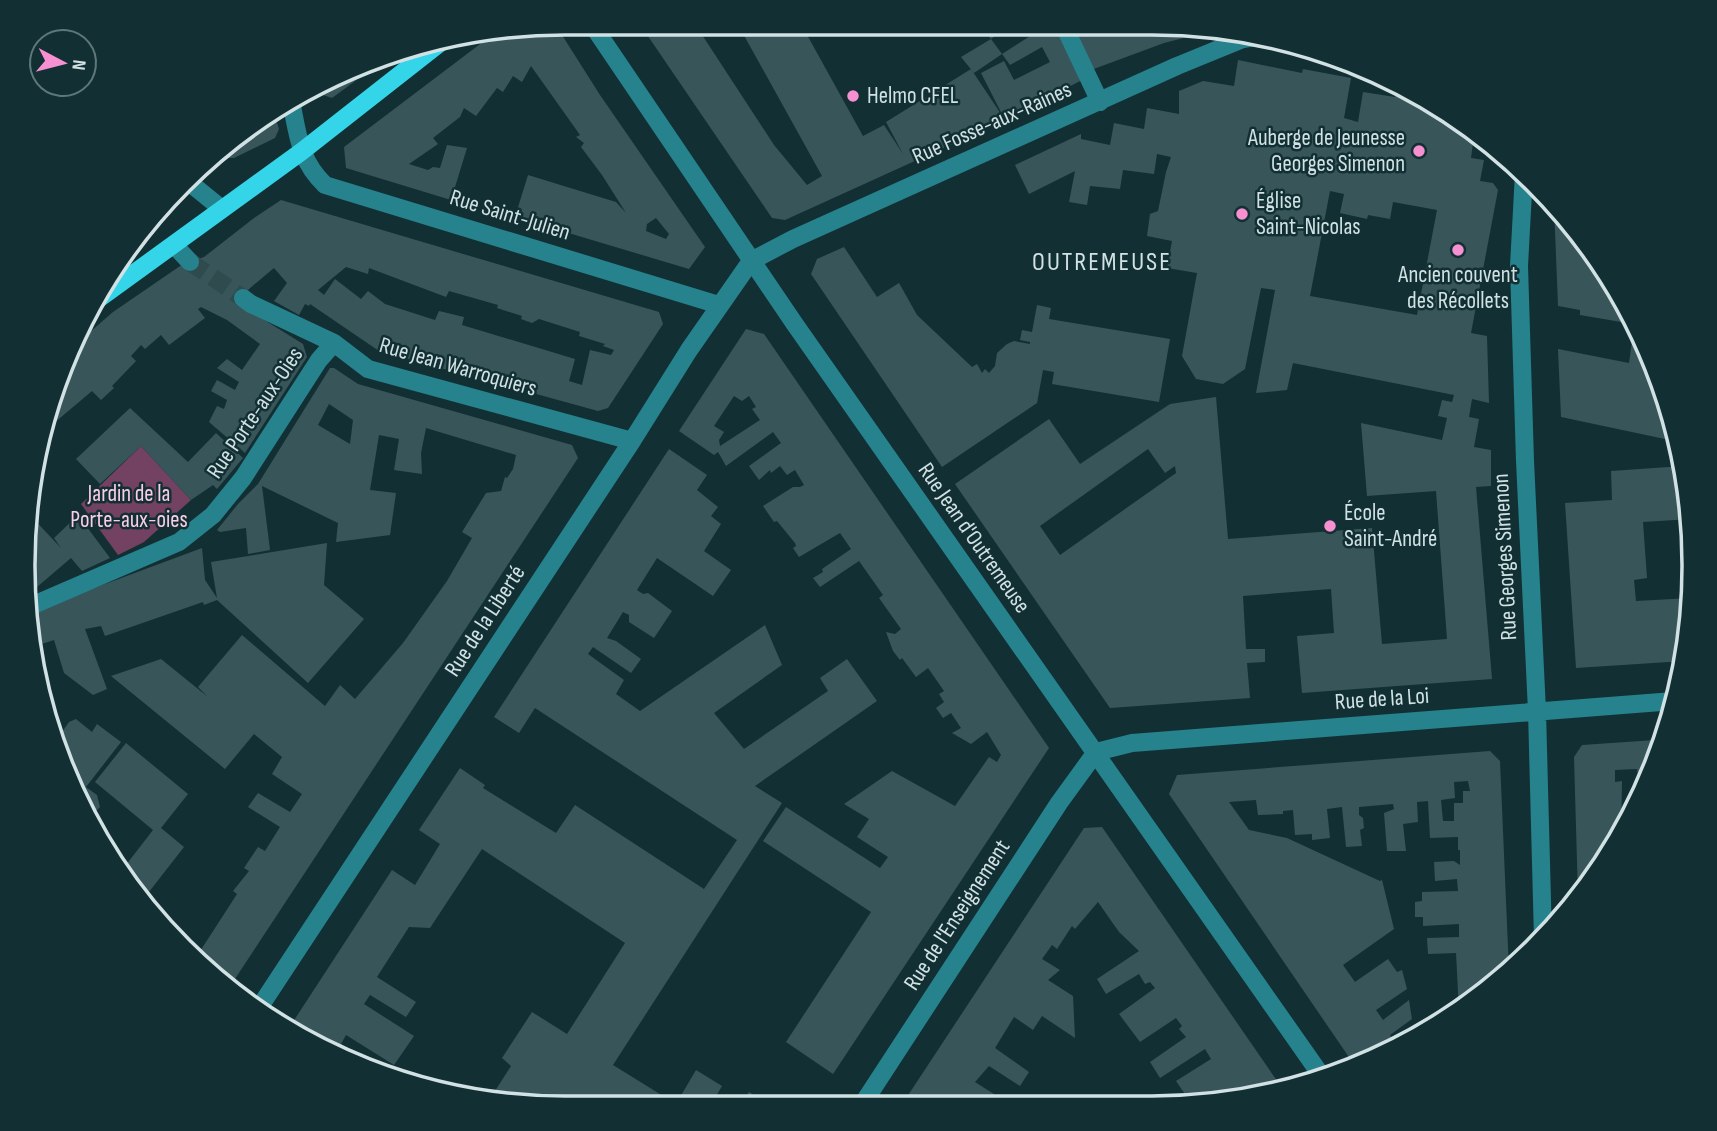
<svg xmlns="http://www.w3.org/2000/svg" width="1717" height="1131" viewBox="0 0 1717 1131" font-family="'Sofia Sans Condensed',sans-serif">
  <style>
    .green { fill: #734161 }
    .building { fill: #38565a; fill-rule: evenodd }
    .lines { fill: none; stroke-linecap: round; stroke-linejoin: round }
    .minor-tunnel { stroke: #2f4b4e; stroke-width: 18; stroke-dasharray: 18 9; stroke-linecap: butt }
    .minor { stroke: #26828d; stroke-width: 18 }
    .major { stroke: #34d5e8; stroke-width: 18 }
    .poi-dot { fill: #f690d1; stroke: #123033; stroke-width: 2.5 }
    .labels { text-anchor: middle; dominant-baseline: central; stroke-width: 5; stroke-linejoin: round; paint-order: stroke }
    .poi-label { font-size: 23px; fill: #d1e1e4; stroke: #123033; text-anchor: start }
    .street-label { font-size: 23px; fill: #d1e1e4; stroke: #123033 }
    .park-label { font-size: 23px; fill: #fccde8; stroke: #123033 }
    .quarter-label { font-size: 26px; letter-spacing: 2px; fill: #d1e1e4; stroke: #123033 }
    .rim { fill: none; stroke: #d1e1e4; stroke-width: 3.5 }
  </style>
  <rect width="100%" height="100%" fill="#123033"/>
  <path class="green" d="M 141,446 L 191,500 L 144,542 L 118,555 L 81,504 Z"/>
  <path class="building" d="M 639,23 L 695,24 L 774,145 L 807,185 L 822,176 L 741,30 L 750,24 L 801,24 L 863,136 L 884,125 L 903,154 L 886,122 L 971,69 L 1005,120 L 785,220 L 772,218 Z
    M 555,24 L 600,95 L 705,247 L 689,269 L 515,217 L 528,175 L 616,202 L 626,213 L 602,175 L 581,147 L 584,143 L 576,137 L 580,135 L 531,66 L 522,82 L 513,76 L 503,92 L 497,88 L 476,116 L 464,108 L 460,117 L 433,138 L 438,144 L 409,164 L 428,170 L 433,167 L 440,168 L 447,145 L 467,148 L 451,200 L 346,168 L 344,147 L 492,35 ZM 656,218 L 669,234 L 666,239 L 646,231 L 647,224 Z
    M 980,26 L 1009,26 L 991,39 Z
    M 1046,26 L 1056,26 L 1084,79 L 1005,120 L 981,73 L 1004,61 L 1014,80 L 1050,62 L 1042,47 L 1010,65 L 1002,54 Z
    M 1071,26 L 1105,27 L 1109,34 L 1120,29 L 1119,27 L 1210,27 L 1195,35 L 1164,43 L 1091,70 Z
    M 991,39 L 1002,54 L 974,73 L 961,57 Z
    M 391,51 L 396,51 L 332,98 L 317,93 L 316,88 Z
    M 1238,60 L 1302,73 L 1303,69 L 1351,78 L 1344,118 L 1358,122 L 1363,92 L 1395,97 L 1398,86 L 1405,88 L 1471,132 L 1473,143 L 1471,158 L 1484,160 L 1480,181 L 1493,183 L 1498,190 L 1471,333 L 1487,336 L 1489,403 L 1472,399 L 1469,417 L 1479,419 L 1474,447 L 1491,450 L 1491,486 L 1476,487 L 1492,679 L 1302,693 L 1297,636 L 1334,633 L 1331,589 L 1243,596 L 1246,649 L 1265,649 L 1265,662 L 1247,663 L 1250,698 L 1110,708 L 955,484 L 1049,419 L 1080,464 L 1170,404 L 1216,397 L 1228,539 L 1372,528 L 1382,644 L 1447,639 L 1436,491 L 1367,496 L 1361,423 L 1442,440 L 1447,418 L 1438,416 L 1442,400 L 1452,402 L 1454,395 L 1293,363 L 1287,390 L 1256,393 L 1275,290 L 1261,288 L 1245,369 L 1223,384 L 1196,379 L 1182,356 L 1197,273 L 1167,268 L 1172,241 L 1147,236 L 1150,214 L 1158,211 L 1166,172 L 1171,157 L 1157,154 L 1154,174 L 1123,170 L 1120,189 L 1090,186 L 1087,205 L 1069,202 L 1075,171 L 1029,194 L 1015,165 L 1081,134 L 1081,139 L 1110,145 L 1114,123 L 1144,129 L 1147,108 L 1179,114 L 1179,91 L 1203,81 L 1234,86 ZM 1330,191 L 1344,194 L 1340,213 L 1367,219 L 1368,215 L 1390,219 L 1393,202 L 1437,210 L 1417,315 L 1310,296 ZM 1148,449 L 1165,473 L 1175,466 L 1176,473 L 1060,555 L 1040,526 Z
    M 273,110 L 279,129 L 275,138 L 234,158 L 217,158 L 264,114 Z
    M 175,198 L 177,200 L 131,242 L 135,235 Z
    M 281,200 L 659,312 L 663,324 L 608,408 L 598,411 L 379,351 L 310,304 L 309,306 L 305,304 L 299,315 L 274,301 L 287,283 L 274,268 L 249,289 L 239,304 L 303,344 L 307,357 L 245,453 L 209,422 L 217,406 L 224,409 L 227,400 L 211,391 L 217,380 L 235,390 L 239,382 L 217,368 L 227,359 L 242,370 L 260,344 L 227,320 L 201,307 L 198,309 L 205,318 L 169,345 L 161,335 L 145,349 L 141,345 L 131,356 L 136,361 L 112,386 L 114,388 L 101,400 L 92,391 L 47,429 L 64,358 L 68,351 L 113,312 L 183,264 L 204,257 L 254,218 ZM 346,267 L 368,274 L 369,268 L 446,297 L 449,291 L 498,305 L 497,308 L 522,316 L 521,319 L 532,323 L 539,319 L 580,332 L 579,336 L 605,344 L 603,346 L 614,350 L 611,355 L 590,350 L 582,385 L 569,381 L 575,359 L 462,325 L 464,317 L 439,311 L 435,320 L 385,304 L 368,291 L 361,299 L 335,279 L 324,295 L 318,290 Z
    M 1554,205 L 1582,235 L 1629,310 L 1627,323 L 1580,315 L 1580,310 L 1558,306 Z
    M 844,247 L 877,297 L 899,283 L 917,315 L 972,367 L 977,364 L 982,373 L 985,369 L 989,373 L 995,366 L 997,353 L 1007,344 L 1014,341 L 1030,344 L 1030,342 L 1020,340 L 1022,330 L 1032,332 L 1037,305 L 1051,308 L 1049,319 L 1170,339 L 1159,402 L 1052,384 L 1054,372 L 1043,370 L 1037,403 L 942,467 L 811,274 L 817,259 Z
    M 1635,320 L 1676,425 L 1679,442 L 1561,417 L 1558,349 L 1629,363 Z
    M 746,329 L 764,334 L 1049,748 L 833,1074 L 786,1042 L 871,912 L 763,841 L 786,807 L 880,868 L 888,857 L 857,837 L 869,819 L 844,804 L 892,771 L 955,806 L 989,757 L 997,762 L 1001,755 L 987,732 L 971,744 L 952,733 L 961,728 L 951,713 L 943,718 L 936,708 L 944,702 L 939,694 L 944,691 L 928,668 L 916,677 L 902,658 L 900,660 L 893,651 L 886,632 L 895,634 L 901,629 L 879,598 L 883,595 L 859,561 L 820,587 L 813,578 L 823,572 L 822,569 L 851,549 L 840,533 L 799,557 L 793,548 L 796,546 L 795,543 L 777,521 L 774,522 L 763,506 L 793,487 L 800,487 L 804,485 L 795,470 L 787,475 L 780,466 L 771,473 L 770,470 L 759,480 L 749,466 L 781,443 L 773,432 L 726,466 L 718,452 L 714,455 L 679,431 ZM 734,396 L 742,401 L 749,396 L 756,407 L 752,409 L 760,420 L 720,446 L 719,440 L 724,432 L 714,426 Z
    M 330,368 L 334,368 L 358,384 L 572,445 L 578,458 L 229,988 L 207,973 L 195,959 L 237,894 L 233,891 L 249,871 L 244,868 L 258,847 L 265,851 L 280,827 L 248,807 L 258,793 L 290,812 L 302,794 L 272,774 L 282,757 L 254,734 L 225,769 L 111,676 L 161,659 L 208,697 L 198,687 L 242,635 L 325,706 L 340,685 L 355,699 L 403,643 L 447,581 L 472,538 L 462,532 L 486,493 L 501,491 L 505,477 L 507,478 L 513,469 L 516,455 L 426,428 L 421,453 L 422,474 L 394,470 L 399,439 L 379,435 L 370,490 L 396,493 L 390,535 L 336,542 L 338,523 L 262,486 L 270,550 L 248,554 L 246,528 L 220,532 L 217,530 L 238,504 L 258,484 ZM 329,404 L 353,420 L 350,444 L 318,425 Z
    M 130,408 L 188,462 L 216,433 L 243,458 L 217,489 L 213,485 L 191,500 L 141,446 L 100,484 L 76,459 Z
    M 669,449 L 707,475 L 697,490 L 718,507 L 711,516 L 721,524 L 704,551 L 731,570 L 713,596 L 657,558 L 637,590 L 643,594 L 648,593 L 672,611 L 654,638 L 629,622 L 629,615 L 623,612 L 607,638 L 616,641 L 641,659 L 631,673 L 593,647 L 588,654 L 624,680 L 616,694 L 640,711 L 765,625 L 782,665 L 714,713 L 744,749 L 828,691 L 820,678 L 847,659 L 877,701 L 755,786 L 782,803 L 613,1065 L 676,1104 L 696,1070 L 722,1086 L 711,1105 L 494,1104 L 488,1102 L 511,1066 L 502,1058 L 532,1012 L 567,1034 L 625,943 L 482,849 L 430,928 L 409,927 L 377,977 L 416,1002 L 406,1017 L 370,995 L 364,1004 L 414,1036 L 394,1065 L 346,1035 L 341,1044 L 374,1067 L 326,1052 L 289,1028 L 392,870 L 415,885 L 440,844 L 419,830 L 460,768 L 485,785 L 483,788 L 556,833 L 575,805 L 704,889 L 737,840 L 535,708 L 519,733 L 494,717 Z
    M 1683,466 L 1691,519 L 1643,522 L 1647,578 L 1634,580 L 1636,601 L 1691,598 L 1690,637 L 1684,661 L 1576,668 L 1565,503 L 1612,500 L 1611,471 Z
    M 28,513 L 61,548 L 54,538 L 78,515 L 110,558 L 82,571 L 71,558 L 30,593 L 24,530 Z
    M 327,543 L 324,585 L 364,619 L 308,683 L 217,600 L 204,605 L 203,602 L 105,636 L 101,626 L 85,629 L 107,689 L 93,695 L 64,673 L 54,640 L 35,646 L 32,615 L 89,590 L 202,548 L 205,580 L 217,598 L 211,562 Z
    M 76,719 L 92,732 L 97,724 L 121,742 L 86,787 L 97,795 L 100,807 L 96,811 L 86,814 L 52,731 L 55,727 L 62,732 L 69,722 Z
    M 1666,736 L 1646,783 L 1639,783 L 1637,769 L 1615,770 L 1615,782 L 1622,781 L 1621,838 L 1578,897 L 1574,757 L 1582,745 L 1655,740 L 1655,737 Z
    M 126,743 L 188,794 L 161,828 L 184,847 L 145,897 L 122,870 L 153,830 L 95,782 Z
    M 1490,751 L 1500,761 L 1509,971 L 1482,996 L 1459,1011 L 1456,953 L 1428,954 L 1427,938 L 1459,937 L 1459,924 L 1423,926 L 1423,917 L 1415,917 L 1415,902 L 1422,901 L 1422,892 L 1458,891 L 1457,879 L 1435,881 L 1434,862 L 1454,861 L 1460,865 L 1460,850 L 1458,850 L 1458,837 L 1430,838 L 1428,801 L 1417,802 L 1418,822 L 1403,824 L 1406,851 L 1387,851 L 1384,813 L 1394,809 L 1393,804 L 1359,807 L 1359,815 L 1363,818 L 1364,828 L 1360,830 L 1362,846 L 1346,847 L 1342,807 L 1327,809 L 1330,838 L 1312,840 L 1312,834 L 1295,835 L 1293,810 L 1283,811 L 1283,814 L 1258,815 L 1256,800 L 1229,802 L 1249,830 L 1287,838 L 1380,881 L 1382,880 L 1394,929 L 1343,965 L 1355,982 L 1388,959 L 1397,972 L 1402,970 L 1407,989 L 1376,1010 L 1383,1020 L 1409,1000 L 1412,1019 L 1390,1035 L 1399,1048 L 1355,1066 L 1169,794 L 1177,775 ZM 1468,781 L 1470,791 L 1463,791 L 1463,803 L 1454,803 L 1454,821 L 1443,821 L 1441,800 L 1455,798 L 1454,782 Z
    M 1102,827 L 1284,1091 L 1212,1103 L 1209,1098 L 1193,1106 L 1176,1081 L 1211,1059 L 1205,1049 L 1160,1078 L 1150,1062 L 1186,1037 L 1179,1029 L 1182,1026 L 1176,1018 L 1140,1042 L 1119,1014 L 1155,988 L 1150,982 L 1145,984 L 1139,974 L 1106,994 L 1097,979 L 1139,951 L 1119,932 L 1098,902 L 1075,929 L 1072,926 L 1057,949 L 1052,945 L 1042,959 L 1060,970 L 1048,980 L 1073,996 L 1075,1038 L 1042,1016 L 1033,1030 L 1014,1017 L 995,1048 L 1029,1072 L 1020,1086 L 989,1066 L 975,1082 L 997,1096 L 991,1106 L 901,1106 L 1084,828 Z
    M 749,1092 L 769,1105 L 740,1105 Z"/>
  <g class="lines">
    <path class="minor-tunnel" d="M 190,262 L 243,298"/>
    <path class="minor" d="M 591,23 L 794,323 L 1323,1078
      M 1064,26 L 1100,102
      M 291,101 C 298,135 299,160 325,185 L 719,305
      M 1524,173 L 1519,266 L 1525,461 L 1537,711 L 1543,939
      M 190,183 L 222,209
      M 174,245 L 190,262
      M 243,298 L 251,304 L 334,343 L 368,369 L 632,441
      M 31,606 L 179,542 L 213,515 L 243,478 L 319,360 L 334,343
      M 259,1008 L 632,441 L 689,350 L 751,261 L 793,239 L 1177,66 L 1243,39 L 1255,37
      M 862,1105 L 1059,803 L 1096,752 L 1132,743 L 1674,701"/>
    <path class="major" d="M 97,300 L 301,152 L 440,43"/>
  </g>
  <g class="poi-dot">
    <circle cx="853" cy="96" r="7"/>
    <circle cx="1419" cy="151" r="7"/>
    <circle cx="1242" cy="214" r="7"/>
    <circle cx="1458" cy="250" r="7"/>
    <circle cx="1330" cy="526" r="7"/>
  </g>
  <g class="labels">
    <g class="poi-label">
      <text x="867" y="96">Helmo CFEL</text>
      <text x="1405" y="138" text-anchor="end">Auberge de Jeunesse<tspan x="1405" dy="26">Georges Simenon</tspan></text>
      <text x="1256" y="201">Église<tspan x="1256" dy="26">Saint-Nicolas</tspan></text>
      <text x="1458" y="275" text-anchor="middle">Ancien couvent<tspan x="1458" dy="26">des Récollets</tspan></text>
      <text x="1344" y="513">École<tspan x="1344" dy="26">Saint-André</tspan></text>
    </g>
    <g class="street-label">
      <text transform="translate(992 123) rotate(-24)">Rue Fosse-aux-Raines</text>
      <text transform="translate(510 215) rotate(17)">Rue Saint-Julien</text>
      <text transform="translate(458 367) rotate(16)">Rue Jean Warroquiers</text>
      <text transform="translate(255 413) rotate(-56)">Rue Porte-aux-Oies</text>
      <text transform="translate(974 538) rotate(55)">Rue Jean d'Outremeuse</text>
      <text transform="translate(1505 557) rotate(-93)">Rue Georges Simenon</text>
      <text transform="translate(485 621) rotate(-57)">Rue de la Liberté</text>
      <text transform="translate(1382 699) rotate(-4)">Rue de la Loi</text>
      <text transform="translate(957 915) rotate(-57)">Rue de l'Enseignement</text>
    </g>
    <g class="park-label">
      <text x="129" y="494">Jardin de la<tspan x="129" dy="26">Porte-aux-oies</tspan></text>
    </g>
    <g class="quarter-label">
      <text x="1102" y="262">OUTREMEUSE</text>
    </g>
  </g>
  <path d="M0 0H1717V1131H0ZM565 35H1152A530 530 0 0 1 1682 565V566A530 530 0 0 1 1152 1096H565A530 530 0 0 1 35 566V565A530 530 0 0 1 565 35Z" fill="#123033" fill-rule="evenodd"/>
  <path class="rim" d="M565 35H1152A530 530 0 0 1 1682 565V566A530 530 0 0 1 1152 1096H565A530 530 0 0 1 35 566V565A530 530 0 0 1 565 35Z"/>
  <g transform="translate(63 63) rotate(97)"><circle r="33" fill="#123033" stroke="#5e777a" stroke-width="2"/>
  <path d="M0-5L12 26L0 18L-12 26Z" fill="#f690d1"/>
  <text y="-10" font-size="19" font-weight="bold" text-anchor="middle" fill="#d1e1e4">N</text>
  </g>
</svg>
